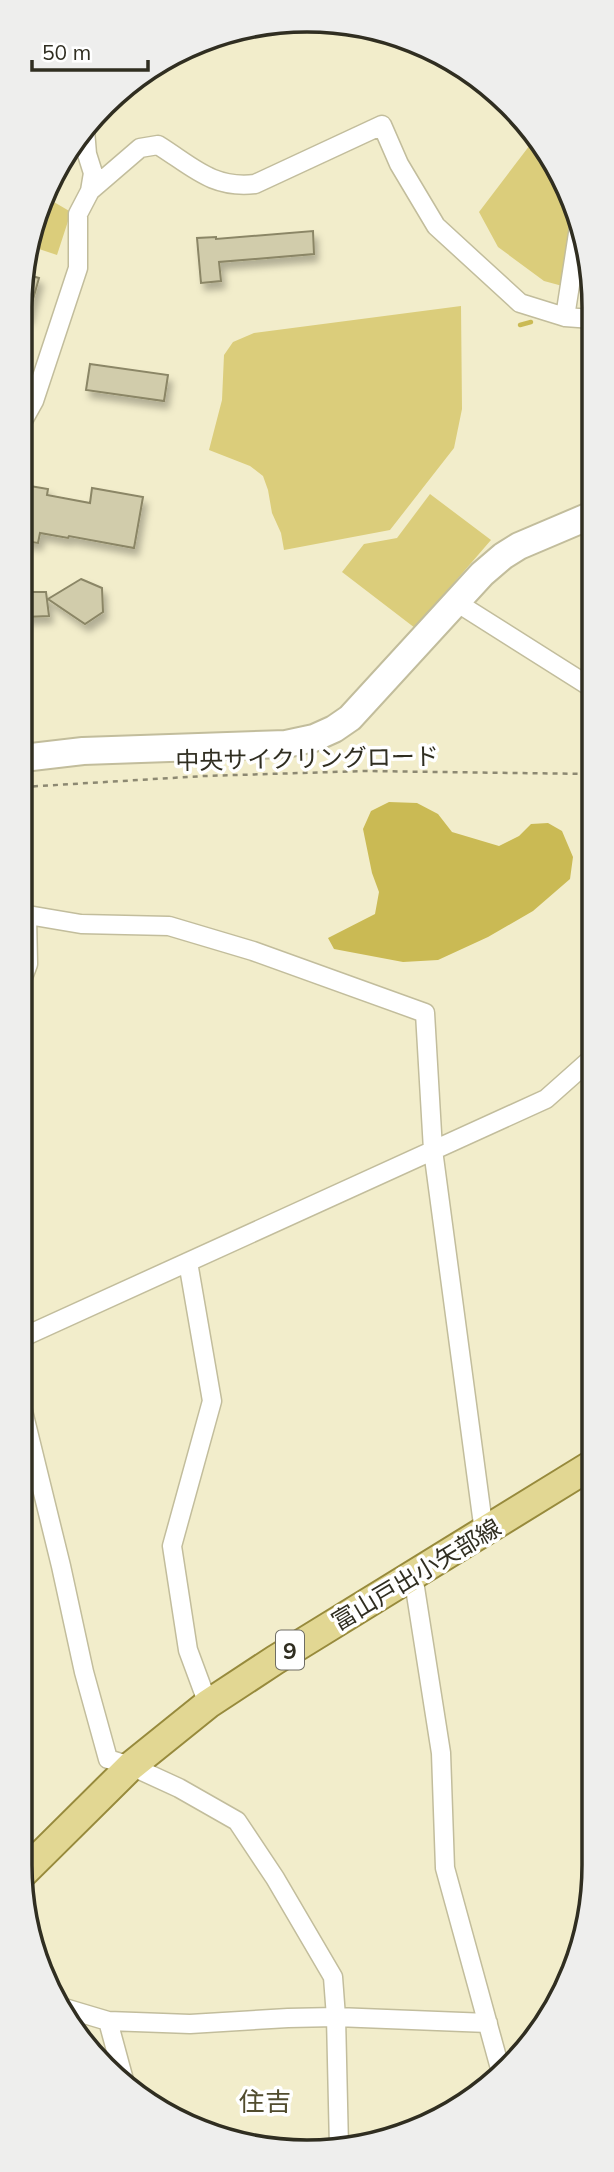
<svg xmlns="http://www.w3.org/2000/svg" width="614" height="2172" viewBox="0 0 614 2172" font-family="Mulish,'Noto Sans JP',sans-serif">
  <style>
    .green { fill: #dbcd7b }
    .water { fill: #caba54 }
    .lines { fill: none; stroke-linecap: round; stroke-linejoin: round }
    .stream { stroke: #caba54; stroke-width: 4.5 }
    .building { fill: #d1ccab; stroke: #8b8666; stroke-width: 2; filter: url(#shadow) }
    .street-casing { stroke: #c2bd9c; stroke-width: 21 }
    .secondary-casing { stroke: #c2bd9c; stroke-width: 30 }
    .primary-casing { stroke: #978a3c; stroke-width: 32 }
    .path { stroke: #8d8972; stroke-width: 2.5; stroke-dasharray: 5 5; stroke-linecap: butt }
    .street { stroke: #fff; stroke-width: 18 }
    .secondary { stroke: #fff; stroke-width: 26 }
    .primary { stroke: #e2d793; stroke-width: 28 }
    .labels { text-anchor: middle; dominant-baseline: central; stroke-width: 7; stroke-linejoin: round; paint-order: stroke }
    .shield { fill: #fff; stroke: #6e6d64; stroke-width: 2 }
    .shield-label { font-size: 23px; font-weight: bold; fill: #302e21 }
    .street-label { font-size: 24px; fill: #302e21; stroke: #fff }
    .neighbourhood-label { font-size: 26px; fill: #514c2e; stroke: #fff }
    .rim { fill: none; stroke: #302e21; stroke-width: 3.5 }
  </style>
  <defs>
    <filter id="shadow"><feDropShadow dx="4" dy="7" stdDeviation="3.5" flood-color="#0004"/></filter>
  </defs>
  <rect width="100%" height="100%" fill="#f2edcb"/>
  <path class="green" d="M 528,124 L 565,180 L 592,270 L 592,294 L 544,281 L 498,247 L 479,212 L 533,141 Z
    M 47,198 L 71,212 L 57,255 L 27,245 Z
    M 461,306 L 462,409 L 454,448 L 390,530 L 284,550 L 281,533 L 272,513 L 268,490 L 263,476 L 250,466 L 209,450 L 222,400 L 224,355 L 233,342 L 254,333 Z
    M 430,494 L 491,540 L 415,628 L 342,572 L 364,544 L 397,538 Z"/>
  <path class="water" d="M 389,802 L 417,803 L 438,814 L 452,832 L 499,846 L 519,836 L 531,824 L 548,823 L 562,831 L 573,857 L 570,879 L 533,911 L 488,937 L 438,960 L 403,962 L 334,949 L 328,938 L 375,914 L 379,892 L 372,873 L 363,829 L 371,811 Z"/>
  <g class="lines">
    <path class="stream" d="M 588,307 L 592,307
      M 520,325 L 531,322"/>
  </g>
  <path class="building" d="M 313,231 L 314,254 L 219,262 L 221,281 L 201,283 L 197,238 L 216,237 L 216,239 Z
    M 25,274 L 39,278 L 28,317 L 24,316 Z
    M 90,364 L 168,375 L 164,401 L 86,390 Z
    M 30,486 L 48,489 L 47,495 L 90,503 L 92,488 L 143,497 L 134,548 L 69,536 L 68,538 L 40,533 L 38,543 L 24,541 L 24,522 Z
    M 81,579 L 102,588 L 103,612 L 85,624 L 48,599 Z
    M 24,592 L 46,592 L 49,616 L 24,617 Z"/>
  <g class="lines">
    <defs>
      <path id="street" d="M 90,191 L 140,148 L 158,145 C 192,166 212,189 255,184 L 382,125 L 399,164 L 436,226 L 520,303 L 565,317 L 592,319
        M 565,317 L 579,227
        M 24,419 L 34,401 L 78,268 L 78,214 L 90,191 L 93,173 L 87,154 L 85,130
        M 456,602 L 592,688
        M 22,914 L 81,924 L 169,926 L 253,951 L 425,1013 L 433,1150 L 484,1532
        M 22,980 L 28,964 L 27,915
        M 188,1262 L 212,1401 L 172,1546 L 188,1650 L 208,1704
        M 21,1338 L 546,1099 L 591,1059
        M 21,1403 L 61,1566 L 84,1672 L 108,1759 L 131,1766 L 179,1788 L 237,1821 L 275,1878 L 333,1977 L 336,2017 L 339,2147
        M 413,1575 L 441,1753 L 445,1868 L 501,2072
        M 61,2007 L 108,2021 L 124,2080
        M 108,2021 L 190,2024 L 288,2018 L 336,2017 L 488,2023"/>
      <path id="secondary" d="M 23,758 L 83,751 L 286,744 L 314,738 L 334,729 L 350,718 L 482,574 L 503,556 L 519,546 L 592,515"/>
      <path id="primary" d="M 21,1875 L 131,1766 L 208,1704 L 275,1660 L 590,1466"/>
    </defs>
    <use href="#street" class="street-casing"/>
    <use href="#secondary" class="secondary-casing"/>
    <use href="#primary" class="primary-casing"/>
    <path class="path" d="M 23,787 L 204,776 L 365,771 L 591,774"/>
    <use href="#street" class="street"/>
    <use href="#secondary" class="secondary"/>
    <use href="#primary" class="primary"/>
  </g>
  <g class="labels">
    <rect class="shield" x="276" y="1630.5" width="28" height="39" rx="5"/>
    <g class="shield-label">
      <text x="290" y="1650">9</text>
    </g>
    <g class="street-label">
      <text transform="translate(307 758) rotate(-1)">中央サイクリングロード</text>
      <text transform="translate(416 1574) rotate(-31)">富山戸出小矢部線</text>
    </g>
    <g class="neighbourhood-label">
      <text x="265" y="2101">住吉</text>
    </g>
  </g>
  <path d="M0 0H614V2172H0ZM307 32H307A275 275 0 0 1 582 307V1865A275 275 0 0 1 307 2140H307A275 275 0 0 1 32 1865V307A275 275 0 0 1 307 32Z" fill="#eeeeed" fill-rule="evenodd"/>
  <path class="rim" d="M307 32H307A275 275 0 0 1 582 307V1865A275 275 0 0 1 307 2140H307A275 275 0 0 1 32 1865V307A275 275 0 0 1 307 32Z"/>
  <path d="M32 60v10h116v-10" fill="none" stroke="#302e21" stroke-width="3.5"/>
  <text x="42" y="60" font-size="21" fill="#302e21" stroke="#ffffff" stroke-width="5" paint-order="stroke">50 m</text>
</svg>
